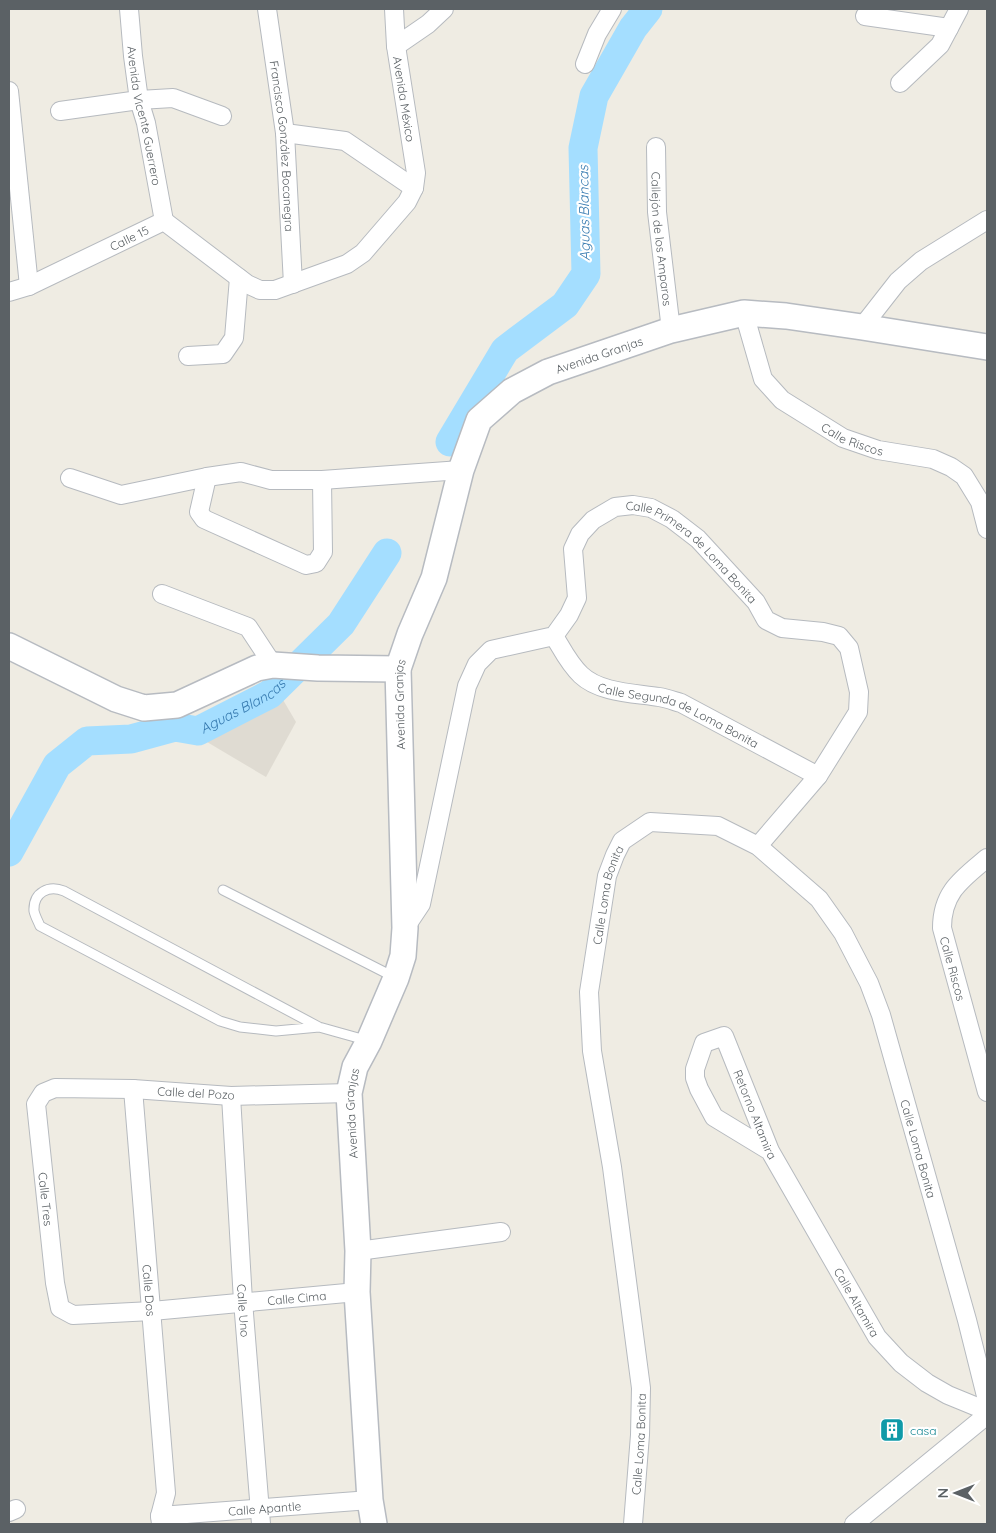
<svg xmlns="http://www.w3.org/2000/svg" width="996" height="1533" viewBox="0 0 996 1533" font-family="Quicksand,sans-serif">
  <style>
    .education { fill: #dfdbd2 }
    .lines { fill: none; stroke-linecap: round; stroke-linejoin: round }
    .river { stroke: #a4deff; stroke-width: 29 }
    .lane-casing { stroke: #b6babf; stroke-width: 11 }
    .street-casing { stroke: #b6babf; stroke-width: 20 }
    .secondary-casing { stroke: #b7bbc1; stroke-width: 28 }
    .lane { stroke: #fff; stroke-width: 9 }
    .street { stroke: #fff; stroke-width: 18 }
    .secondary { stroke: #fff; stroke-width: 25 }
    .labels { text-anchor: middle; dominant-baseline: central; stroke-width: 4.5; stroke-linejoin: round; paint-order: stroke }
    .street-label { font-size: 12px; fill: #5b6165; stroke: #fff }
    .culture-label { font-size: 12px; fill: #0d838f; stroke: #fff; text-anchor: start }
    .water-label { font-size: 14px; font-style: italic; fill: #367ab0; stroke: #fff }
  </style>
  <rect width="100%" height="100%" fill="#efece3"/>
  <path class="education" d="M 279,693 L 296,722 L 266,777 L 202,739 Z"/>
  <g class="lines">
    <g class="river">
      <path d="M 450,442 L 505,350 L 565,305 L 586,274 L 583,148 L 594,96 L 633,28 L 648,9"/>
      <path id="s1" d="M 9,852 L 57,765 L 87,741 L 131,739 L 175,727 L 198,731 L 270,694 L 341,624 L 387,553"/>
    </g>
    <defs>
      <path id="lane" d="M 223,890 L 396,978
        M 319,1027 L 276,1031 L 240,1027 L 220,1021 L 40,926 C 38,921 35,916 34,911 C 33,892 49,885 64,891 L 319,1027 L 369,1041"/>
      <g id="street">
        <path id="s2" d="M 129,9 L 133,56 L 139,100 L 146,123 L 164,221"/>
        <path id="s3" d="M 267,9 L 285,133 L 293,284"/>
        <path d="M 865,16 L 949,28 L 959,9"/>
        <path d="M 396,46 L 428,24 L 444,9"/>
        <path d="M 585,64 L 597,34 L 612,9"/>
        <path d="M 900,83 L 940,45 L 949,28"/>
        <path d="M 9,91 L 29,286"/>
        <path d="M 60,111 L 139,100 L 173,98 L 222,116"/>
        <path d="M 285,133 L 345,141 L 414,188"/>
        <path id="s4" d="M 656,147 L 657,212 L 671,330"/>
        <path id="s5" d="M 9,292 L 29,286 L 164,221 L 247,284 L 260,290 L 275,290 L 347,264 L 363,253 L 407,202 L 414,188 L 416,173 L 396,46 L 394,9"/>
        <path id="s6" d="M 744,313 L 763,379 L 782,400 L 843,438 L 878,450 L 933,459 L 951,467 L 964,476 L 980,502 L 987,529"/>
        <path d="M 862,327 L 898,281 L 921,261 L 987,220"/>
        <path d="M 188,356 L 223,354 L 234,338 L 239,278"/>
        <path d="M 207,477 L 199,512 L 204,519 L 306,565 L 316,563 L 323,552 L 322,480"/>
        <path d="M 70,478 L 121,495 L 207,477 L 241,472 L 271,480 L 322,480 L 461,470"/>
        <path d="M 162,594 L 248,627 L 273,665"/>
        <path id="s7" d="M 554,636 C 562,649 569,664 581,675 C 600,693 634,693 659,697 C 666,698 674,701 681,703 L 818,776"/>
        <path id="s8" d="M 987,858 C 962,879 942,892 942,928 L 987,1092"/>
        <path id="s9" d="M 405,928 L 421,904 L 467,686 L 477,664 L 491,650 L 554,636 L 569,615 L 577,598 L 573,549 L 580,534 L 593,520 L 615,507 L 633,505 L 651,508 L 672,519 L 698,539 L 756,602 L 766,620 L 782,628 L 823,632 L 839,636 L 849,648 L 859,692 L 858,712 L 818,776 L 758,846"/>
        <path id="s10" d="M 133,1089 L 166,1493 L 160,1516 L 161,1524"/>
        <path id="s11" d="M 349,1093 L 231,1096 L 133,1089 L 55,1088 L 43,1093 L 36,1104 L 55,1283 L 60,1308 L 73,1315 L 152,1311 L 357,1292"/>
        <path id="s12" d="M 231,1096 L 243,1301 L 261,1524"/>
        <path id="s13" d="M 770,1151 L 714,1117 L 699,1089 L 695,1078 L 695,1069 L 704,1043 L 724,1036 L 770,1151 L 877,1337 L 901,1363 L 927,1383 L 948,1395 L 987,1411"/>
        <path d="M 358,1251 L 501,1232"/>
        <path d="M 9,1512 L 16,1509"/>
        <path id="s14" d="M 160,1516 L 370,1500"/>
        <path id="s15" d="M 633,1524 L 640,1435 L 641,1388 L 612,1167 L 592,1051 L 589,992 L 607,876 L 615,855 L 622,841 L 650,822 L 718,826 L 758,846 L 819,899 L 843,933 L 869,983 L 881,1015 L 967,1320 L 987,1400"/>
        <path d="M 854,1524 L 987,1415"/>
      </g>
      <g id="secondary">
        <path d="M 9,646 L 116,699 L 144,708 L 177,705 L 257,668 L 273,665 L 318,668 L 398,669"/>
        <path id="s16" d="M 374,1524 L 370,1500 L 357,1292 L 358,1251 L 349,1093 L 355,1067 L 369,1041 L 396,978 L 403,956 L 405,928 L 398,669 L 410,634 L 434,578 L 461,470 L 479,420 L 512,391 L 548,372 L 671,330 L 744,313 L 786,316 L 862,327 L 987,347"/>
      </g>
    </defs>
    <use href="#lane" class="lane-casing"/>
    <use href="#street" class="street-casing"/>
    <use href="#secondary" class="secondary-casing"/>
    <use href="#lane" class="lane"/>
    <use href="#street" class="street"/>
    <use href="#secondary" class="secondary"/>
  </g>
  <defs>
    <symbol id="building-square" viewBox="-11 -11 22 22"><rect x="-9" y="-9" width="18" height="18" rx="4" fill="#0f9aa8" stroke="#fff"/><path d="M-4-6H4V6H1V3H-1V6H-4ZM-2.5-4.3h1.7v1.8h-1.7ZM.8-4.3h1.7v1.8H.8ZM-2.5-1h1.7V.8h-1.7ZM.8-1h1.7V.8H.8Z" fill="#fff"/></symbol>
  </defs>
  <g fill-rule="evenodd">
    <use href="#building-square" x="878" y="1416" width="28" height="28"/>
  </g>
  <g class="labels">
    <g class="street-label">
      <text transform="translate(404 99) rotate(81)">Avenida México</text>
      <text stroke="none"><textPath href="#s2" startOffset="108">Avenida Vicente Guerrero</textPath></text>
      <text stroke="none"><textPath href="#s3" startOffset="138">Francisco González Bocanegra</textPath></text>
      <text stroke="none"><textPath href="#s5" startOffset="132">Calle 15</textPath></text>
      <text stroke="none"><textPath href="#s4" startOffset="92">Callejón de los Amparos</textPath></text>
      <text stroke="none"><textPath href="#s16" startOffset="1268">Avenida Granjas</textPath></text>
      <text stroke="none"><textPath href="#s6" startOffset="178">Calle Riscos</textPath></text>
      <text stroke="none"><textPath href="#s9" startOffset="609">Calle Primera de Loma Bonita</textPath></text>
      <text stroke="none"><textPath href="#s16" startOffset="832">Avenida Granjas</textPath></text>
      <text stroke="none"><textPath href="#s7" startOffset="154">Calle Segunda de Loma Bonita</textPath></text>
      <text stroke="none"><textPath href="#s15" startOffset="635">Calle Loma Bonita</textPath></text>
      <text stroke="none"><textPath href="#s8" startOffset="129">Calle Riscos</textPath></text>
      <text transform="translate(196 1093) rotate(3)">Calle del Pozo</text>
      <text stroke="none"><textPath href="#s13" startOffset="251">Retorno Altamira</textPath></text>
      <text stroke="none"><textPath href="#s16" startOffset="412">Avenida Granjas</textPath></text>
      <text stroke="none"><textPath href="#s15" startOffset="1190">Calle Loma Bonita</textPath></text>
      <text stroke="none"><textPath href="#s11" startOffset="416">Calle Tres</textPath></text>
      <text stroke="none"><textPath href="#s10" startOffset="202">Calle Dos</textPath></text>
      <text stroke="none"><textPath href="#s11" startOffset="765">Calle Cima</textPath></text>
      <text stroke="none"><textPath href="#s13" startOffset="465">Calle Altamira</textPath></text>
      <text stroke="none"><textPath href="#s12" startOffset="215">Calle Uno</textPath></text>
      <text stroke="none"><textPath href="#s15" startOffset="80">Calle Loma Bonita</textPath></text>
      <text stroke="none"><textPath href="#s14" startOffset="105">Calle Apantle</textPath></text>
    </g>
    <g class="culture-label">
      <text x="910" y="1430">casa</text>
    </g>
    <g class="water-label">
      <text transform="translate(584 213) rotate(-91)">Aguas Blancas</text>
      <text stroke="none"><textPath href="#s1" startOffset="302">Aguas Blancas</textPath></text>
    </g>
  </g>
  <rect width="996" height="1533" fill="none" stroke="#5b6165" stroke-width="20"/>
  <g transform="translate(956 1493) rotate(270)" stroke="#ffffff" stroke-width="4" paint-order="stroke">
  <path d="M0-4L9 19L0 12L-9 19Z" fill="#5b6165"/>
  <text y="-8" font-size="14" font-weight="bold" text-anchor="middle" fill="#5b6165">N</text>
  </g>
</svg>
